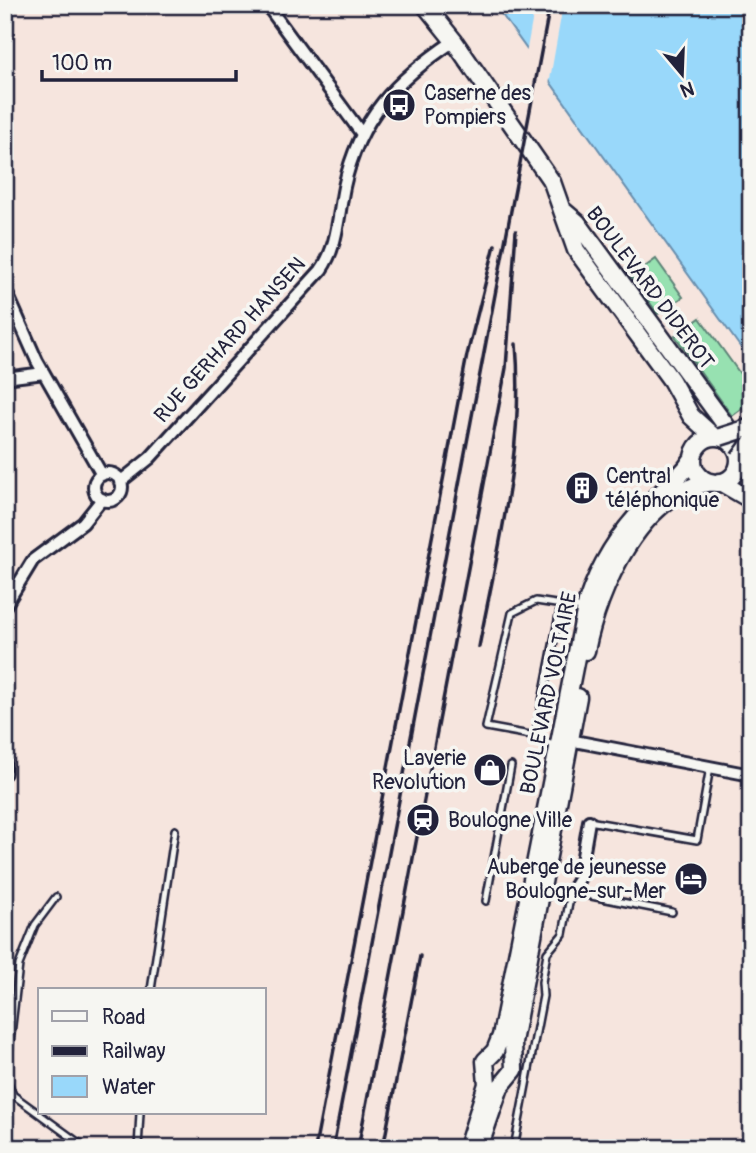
<svg xmlns="http://www.w3.org/2000/svg" width="756" height="1153" viewBox="0 0 756 1153" font-family="Pangolin,sans-serif">
  <style>
    .green { fill: #97e1b1; stroke: #5c8276; stroke-width: 2 }
    .water { fill: #99d8fa; stroke: #698fae; stroke-width: 2 }
    .pier { fill: #f6e5de }
    .lines { fill: none; stroke-linecap: round; stroke-linejoin: round }
    .lane-casing { stroke: #22223b; stroke-width: 10 }
    .street-casing { stroke: #22223b; stroke-width: 16 }
    .secondary-casing { stroke: #22223b; stroke-width: 21 }
    .lane { stroke: #f6f6f2; stroke-width: 5 }
    .street { stroke: #f6f6f2; stroke-width: 10 }
    .secondary { stroke: #f6f6f2; stroke-width: 16 }
    .rail { stroke: #22223b; stroke-width: 3.5 }
    .secondary-bridge-casing { stroke: #22223b; stroke-width: 21; stroke-linecap: butt }
    .secondary-bridge { stroke: #f6f6f2; stroke-width: 16 }
    .labels { text-anchor: middle; dominant-baseline: central; stroke-width: 7; stroke-linejoin: round; paint-order: stroke }
    .poi-label { font-size: 21px; fill: #22223b; stroke: #f6f6f2; text-anchor: start }
    .street-label { font-size: 21px; fill: #22223b; stroke: #f6f6f2 }
  </style>
  <rect width="100%" height="100%" fill="#f6e5de"/>
  <filter id="ink" filterUnits="userSpaceOnUse"><feTurbulence type="fractalNoise" baseFrequency=".0143" numOctaves="2"/><feDisplacementMap in="SourceGraphic" scale="14" xChannelSelector="R" yChannelSelector="G"/><feConvolveMatrix kernelMatrix="1 2 1 2 8 2 1 2 1" color-interpolation-filters="sRGB"/></filter>
  <g filter="url(#ink)">
    <path class="green" d="M 656,259 L 683,297 L 658,314 L 631,277 Z
      M 700,318 L 751,389 L 751,402 L 732,416 L 675,336 Z"/>
    <path class="water" d="M 495,5 L 750,5 L 751,362 Z"/>
    <path class="pier" d="M 535,5 L 563,5 L 549,85 L 526,54 Z"/>
    <g class="lines">
      <defs>
        <path id="lane" d="M 535,737 L 561,605
          M 555,746 L 530,735 L 486,727 L 512,613 L 536,601 L 582,608
          M 589,821 L 697,840 L 710,767
          M 56,897 L 35,925 L 19,965 L 6,1077 L 13,1095 L 86,1148
          M 486,901 L 511,766
          M 151,990 L 175,830
          M 138,1148 L 140,1113
          M 514,1148 L 543,996 L 542,982 L 547,953 L 563,934 L 571,892 L 672,912"/>
        <path id="street" d="M 267,5 L 362,134
          M 5,7 L 10,5
          M 5,289 L 37,361 L 102,475
          M 5,378 L 44,373
          M94 487a14 14 0 1 1 28 0a14 14 0 1 1-28 0Z
          M 120,482 L 150,458 L 321,270 C 338,246 338,216 344,187 C 359,117 396,80 454,41
          M 5,606 L 33,560 L 83,523 L 102,499
          M 564,739 L 751,775
          M 5,747 L 5,773
          M 571,892 L 579,879 L 589,821"/>
        <path id="secondary" d="M 425,5 L 454,41 L 552,182 L 576,250 L 671,380 L 691,416 L 714,437
          M 564,211 L 577,222 L 751,460
          M693 460a23 23 0 1 1 46 0a23 23 0 1 1-46 0Z
          M 720,482 L 751,500
          M 586,651 C 598,590 640,493 711,482
          M 467,1148 L 487,1084 L 485,1061 L 495,1051 L 501,1036 L 587,602 C 599,566 620,532 647,505 C 663,490 681,478 693,458
          M 479,1148 L 500,1087 L 514,1070 L 513,1042 L 578,697"/>
      </defs>
      <use href="#lane" class="lane-casing"/>
      <use href="#street" class="street-casing"/>
      <use href="#secondary" class="secondary-casing"/>
      <use href="#lane" class="lane"/>
      <use href="#street" class="street"/>
      <use href="#secondary" class="secondary"/>
      <path class="rail" d="M 479,647 C 498,547 525,447 516,344
        M 315,1148 L 467,355 L 495,245
        M 333,1148 L 550,5
        M 358,1148 L 506,368 L 516,231
        M 383,1148 L 420,956"/>
      <defs>
        <path id="secondary-bridge" d="M 720,437 L 751,427
          M 739,459 L 751,443"/>
      </defs>
      <use href="#secondary-bridge" class="secondary-bridge-casing"/>
      <use href="#secondary-bridge" class="secondary-bridge"/>
    </g>
  </g>
  <defs>
    <symbol id="bus-disc" viewBox="-11 -11 22 22"><circle r="9.5" fill="#22223b" stroke="#f6f6f2"/><path d="M-5-6H5V4H4V6H2V4H-2V6H-4V4H-5ZM-3.5-4V0h7V-4ZM-3.5 1.2v1.5H-2V1.2ZM2 1.2v1.5H3.5V1.2Z" fill="#fff"/></symbol>
    <symbol id="building-disc" viewBox="-11 -11 22 22"><circle r="9.5" fill="#22223b" stroke="#f6f6f2"/><path d="M-4-6H4V6H1V3H-1V6H-4ZM-2.5-4.3h1.7v1.8h-1.7ZM.8-4.3h1.7v1.8H.8ZM-2.5-1h1.7V.8h-1.7ZM.8-1h1.7V.8H.8Z" fill="#fff"/></symbol>
    <symbol id="shop-disc" viewBox="-11 -11 22 22"><circle r="9.5" fill="#22223b" stroke="#f6f6f2"/><path d="M-5-2.5h2.3a2.7 3.5 0 0 1 5.4 0H5L5.5 6h-11ZM-1.5-2.5h3a1.5 2.3 0 0 0-3 0Z" fill="#fff"/></symbol>
    <symbol id="station-disc" viewBox="-11 -11 22 22"><circle r="9.5" fill="#22223b" stroke="#f6f6f2"/><path d="M-3-6H3Q5-6 5-4V2Q5 4 3 4L4.5 6H3L1.5 4h-3L-3 6H-4.5L-3 4Q-5 4-5 2V-4Q-5-6-3-6ZM-3.5-4v3h7v-3ZM-3.5 1v1.5H-2V1ZM2 1v1.5H3.5V1Z" fill="#fff"/></symbol>
    <symbol id="hotel-disc" viewBox="-11 -11 22 22"><circle r="9.5" fill="#22223b" stroke="#f6f6f2"/><path d="M-6-4.5h1.5V1H6V5H4.5V3h-9V5H-6ZM-4 0a1.8 1.8 0 1 1 3.6 0ZM.5 0V-2.5h3Q6-2.5 6 0Z" fill="#fff"/></symbol>
  </defs>
  <g fill-rule="evenodd">
    <use href="#bus-disc" x="380" y="86" width="38" height="38"/>
    <use href="#building-disc" x="563" y="469" width="38" height="38"/>
    <use href="#shop-disc" x="471" y="751" width="38" height="38"/>
    <use href="#station-disc" x="404" y="801" width="38" height="38"/>
    <use href="#hotel-disc" x="672" y="860" width="38" height="38"/>
  </g>
  <g class="labels">
    <g class="poi-label">
      <text x="424" y="93">Caserne des<tspan x="424" dy="24">Pompiers</tspan></text>
      <text x="606" y="476">Central<tspan x="606" dy="24">téléphonique</tspan></text>
      <text x="466" y="758" text-anchor="end">Laverie<tspan x="466" dy="24">Revolution</tspan></text>
      <text x="448" y="820">Boulogne Ville</text>
      <text x="666" y="867" text-anchor="end">Auberge de jeunesse<tspan x="666" dy="24">Boulogne-sur-Mer</tspan></text>
    </g>
    <g class="street-label">
      <text transform="translate(650 288) rotate(53)">BOULEVARD DIDEROT</text>
      <text transform="translate(230 340) rotate(-48)">RUE GERHARD HANSEN</text>
      <text transform="translate(549 693) rotate(-78)">BOULEVARD VOLTAIRE</text>
    </g>
  </g>
  <rect width="756" height="1153" fill="none" stroke="#f6f6f2" stroke-width="28"/>
  <rect x="14" y="14" width="728" height="1125" fill="none" stroke="#22223b" stroke-width="2.5" filter="url(#ink)"/>
  <rect x="38" y="988" width="228" height="126" fill="#f6f6f2" stroke="#a1a1a9" stroke-width="2"/>
  <rect x="52" y="1011" width="35" height="10" fill="#f6f6f2" stroke="#a1a1a9" stroke-width="2"/>
  <text x="102" y="1024" font-size="21" fill="#22223b">Road</text>
  <rect x="52" y="1046" width="35" height="10" fill="#22223b" stroke="#a1a1a9" stroke-width="2"/>
  <text x="102" y="1058" font-size="21" fill="#22223b">Railway</text>
  <rect x="52" y="1076" width="35" height="21" fill="#99d8fa" stroke="#a1a1a9" stroke-width="2"/>
  <text x="102" y="1094" font-size="21" fill="#22223b">Water</text>
  <g transform="translate(682 74) rotate(161)" stroke="#f6f6f2" stroke-width="5" paint-order="stroke">
  <path d="M0-5L12 26L0 18L-12 26Z" fill="#22223b"/>
  <text y="-10" font-size="19" font-weight="bold" text-anchor="middle" fill="#22223b">N</text>
  </g>
  <path d="M42 70v10h194v-10" fill="none" stroke="#22223b" stroke-width="3.5"/>
  <text x="52" y="70" font-size="21" fill="#22223b" stroke="#f6f6f2" stroke-width="5" paint-order="stroke">100 m</text>
</svg>
